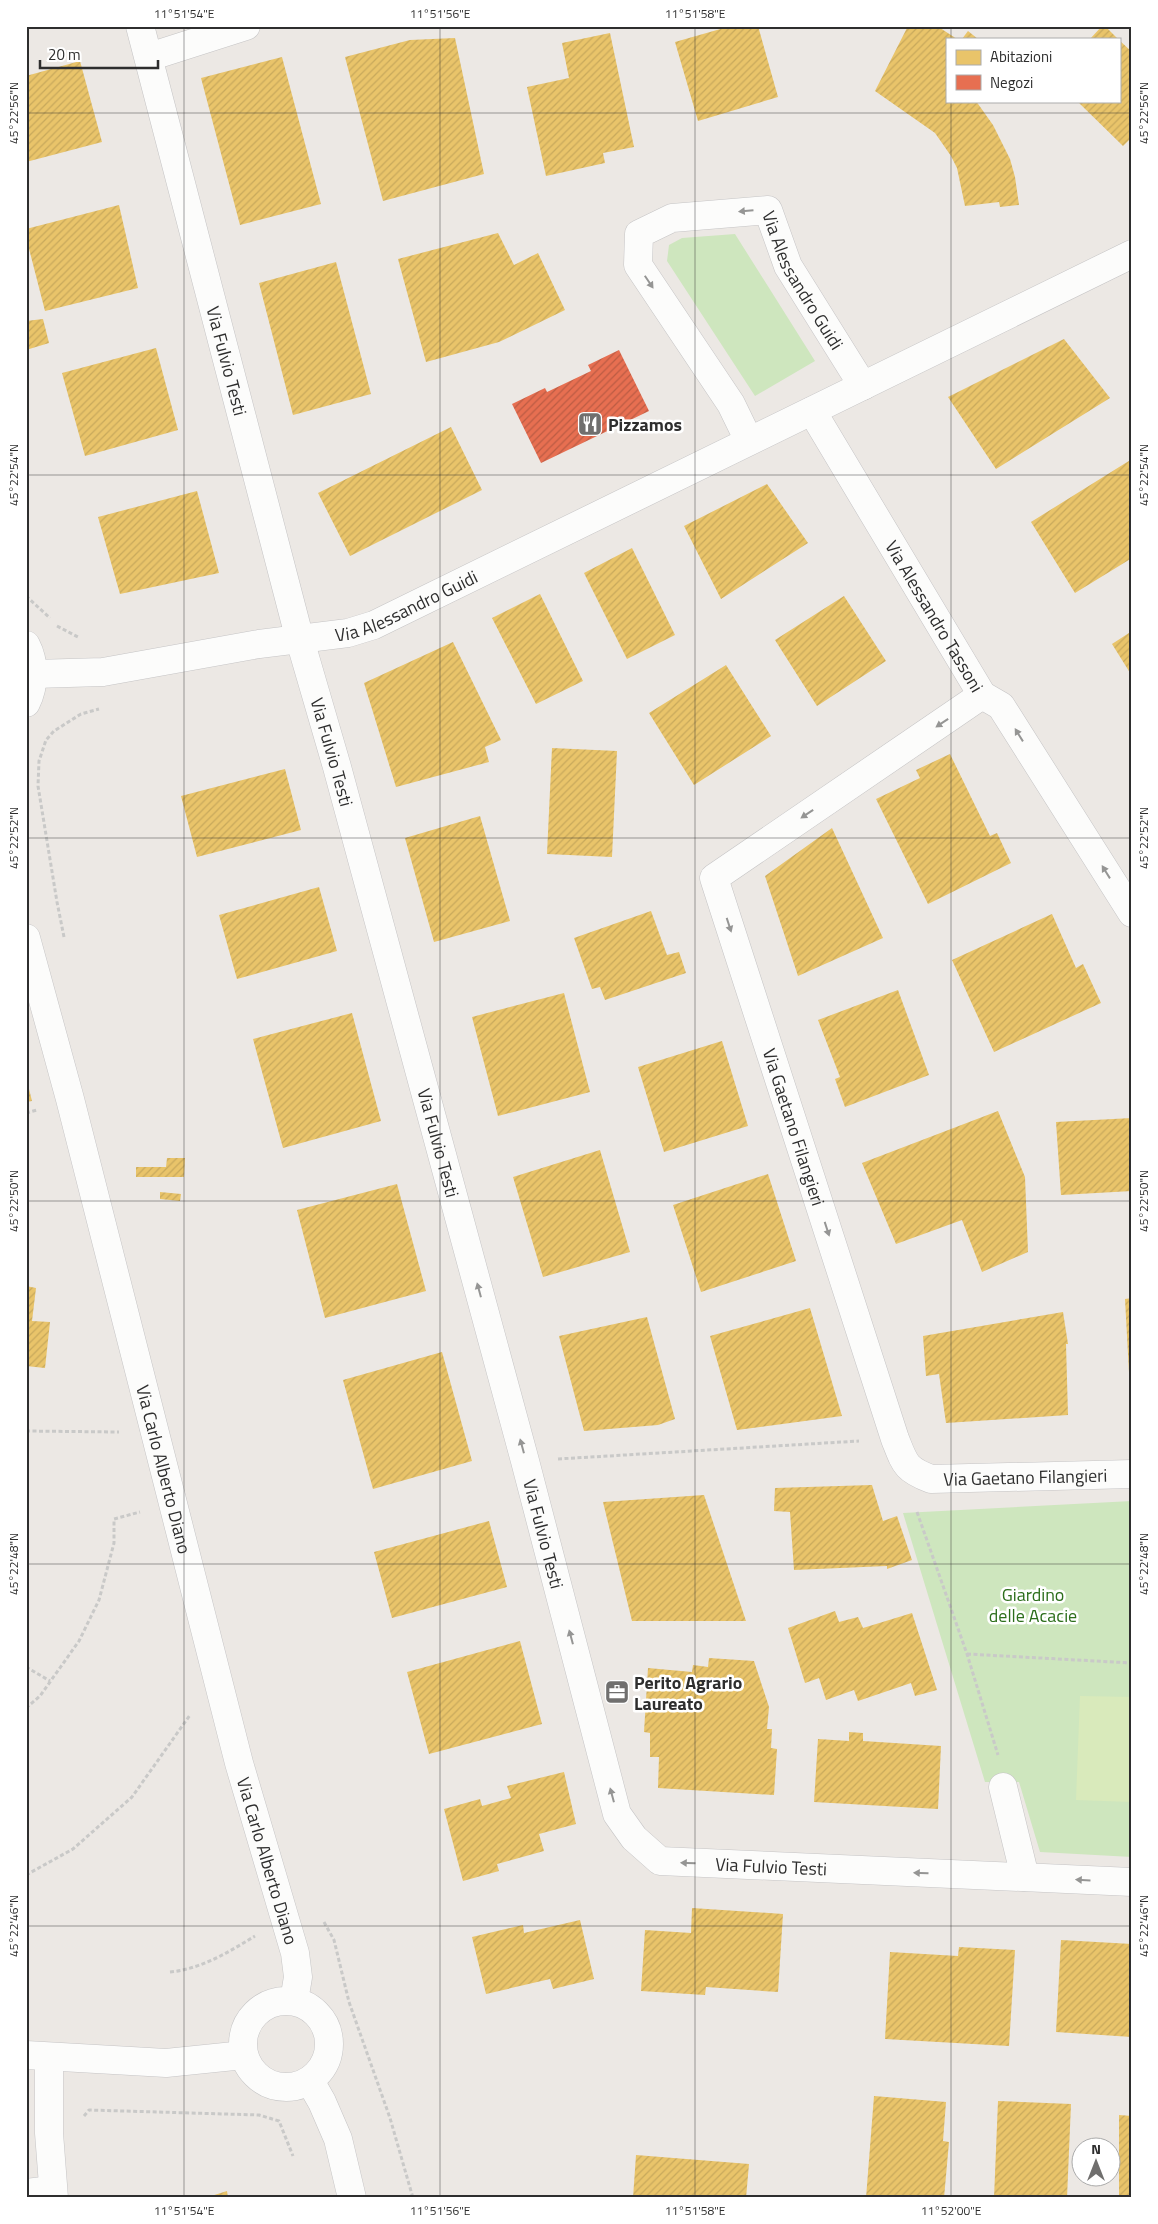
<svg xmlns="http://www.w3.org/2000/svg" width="1158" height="2224" viewBox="0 0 1158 2224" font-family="'Titillium Web',sans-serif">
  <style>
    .park { fill: #cee6be }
    .pitch { fill: #d9eabb }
    .homes { fill: url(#homes-hatch) }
    .shops { fill: url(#shops-hatch) }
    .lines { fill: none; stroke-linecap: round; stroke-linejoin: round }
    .service-casing { stroke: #c5c4c5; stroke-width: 19 }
    .minor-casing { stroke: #c5c4c5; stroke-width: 29 }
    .tertiary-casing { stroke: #c5c4c5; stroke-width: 29 }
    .secondary-casing { stroke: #c5c4c5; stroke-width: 29 }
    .path { stroke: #c9c9c8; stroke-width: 3; stroke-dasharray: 4 2.5; stroke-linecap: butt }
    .service { stroke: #fcfcfb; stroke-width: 18 }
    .minor { stroke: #fcfcfb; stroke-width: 28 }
    .tertiary { stroke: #fcfcfb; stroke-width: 28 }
    .secondary { stroke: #fcfcfb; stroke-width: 28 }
    .oneway { fill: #959594 }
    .ticks { fill: none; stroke: #2e2e2e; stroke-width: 1; stroke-opacity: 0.45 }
    .labels { text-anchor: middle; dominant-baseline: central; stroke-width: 5; stroke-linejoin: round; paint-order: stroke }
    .street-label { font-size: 18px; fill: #2e2e2e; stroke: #fff }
    .poi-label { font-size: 18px; font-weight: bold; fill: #2e2e2e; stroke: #fff; text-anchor: start }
    .park-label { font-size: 18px; fill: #2c6e1b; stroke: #fff }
    .neatline { fill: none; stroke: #2e2e2e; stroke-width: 2 }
    .ticks-label { font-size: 12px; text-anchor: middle; fill: #2e2e2e }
  </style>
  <defs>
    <pattern id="homes-hatch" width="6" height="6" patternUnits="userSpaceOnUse" patternTransform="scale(1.25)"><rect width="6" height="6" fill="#e9c46a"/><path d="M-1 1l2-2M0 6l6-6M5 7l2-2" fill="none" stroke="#c8a95c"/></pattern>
    <pattern id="shops-hatch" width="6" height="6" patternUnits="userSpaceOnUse" patternTransform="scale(1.25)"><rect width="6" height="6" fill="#e76f51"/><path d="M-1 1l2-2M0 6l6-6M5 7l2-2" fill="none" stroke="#bc5c44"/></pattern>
  </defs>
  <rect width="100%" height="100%" fill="#ece8e4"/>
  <path class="park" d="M 735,234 L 815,361 L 755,396 L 667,261 L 669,245 L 682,238 Z
    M 1132,1501 L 1132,1857 L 1040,1852 L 1019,1782 L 985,1782 L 903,1513 Z"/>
  <path class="pitch" d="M 1080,1696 L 1132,1697 L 1132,1802 L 1076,1800 Z"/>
  <path class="homes" d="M 731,26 L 758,26 L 778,97 L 698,121 L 675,42 Z
    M 908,26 L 937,26 L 957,39 L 947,39 L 947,101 L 976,101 L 993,125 L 1010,159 L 1015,177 L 1019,205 L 1000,207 L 999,202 L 965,206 L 957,168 L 951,156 L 935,133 L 875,91 Z
    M 1102,26 L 1105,26 L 1118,39 L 1090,39 Z
    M 968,31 L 978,39 L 962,39 Z
    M 610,33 L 634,147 L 603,153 L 605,163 L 546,176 L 527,87 L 569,78 L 562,43 Z
    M 455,38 L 484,174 L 383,201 L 345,57 L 410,40 Z
    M 1119,40 L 1132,52 L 1132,137 L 1123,146 L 1077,101 L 1119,101 Z
    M 282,57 L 321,204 L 240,225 L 201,78 Z
    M 80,61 L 102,142 L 26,162 L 26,76 Z
    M 119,205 L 138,288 L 45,311 L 26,237 L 26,229 Z
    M 498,233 L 514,265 L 538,253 L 565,310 L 499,342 L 426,362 L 398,259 Z
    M 336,262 L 371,394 L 293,415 L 259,283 Z
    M 43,319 L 49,343 L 26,350 L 26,321 Z
    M 1064,339 L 1110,398 L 996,469 L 948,397 Z
    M 156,348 L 178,430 L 85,456 L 62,373 Z
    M 451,427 L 482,490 L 350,556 L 318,493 Z
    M 1132,459 L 1132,558 L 1075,593 L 1031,522 Z
    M 767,484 L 808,543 L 721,599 L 684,526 Z
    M 197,491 L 219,573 L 120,594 L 98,517 Z
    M 632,548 L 675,635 L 627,659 L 584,573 Z
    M 540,594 L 583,681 L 536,704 L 492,618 Z
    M 844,596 L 886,661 L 817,706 L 775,640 Z
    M 1132,631 L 1132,676 L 1112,644 Z
    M 453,642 L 501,740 L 485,747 L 489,762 L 396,787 L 364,683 Z
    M 726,665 L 771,736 L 694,785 L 649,713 Z
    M 552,748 L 617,751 L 612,857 L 547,854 Z
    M 950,754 L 990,836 L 997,833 L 1011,863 L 928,904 L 876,799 L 920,778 L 916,770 Z
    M 285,769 L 301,830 L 197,857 L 181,796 Z
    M 480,816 L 510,921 L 434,942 L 405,838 Z
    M 832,828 L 883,938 L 798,976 L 765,876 Z
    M 319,887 L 337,951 L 237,979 L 219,915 Z
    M 651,911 L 667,955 L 679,952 L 686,973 L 605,1000 L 600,987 L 592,989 L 574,938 Z
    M 1052,914 L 1076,968 L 1083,964 L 1101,1003 L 994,1052 L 952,960 Z
    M 898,990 L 929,1075 L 845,1107 L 835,1079 L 840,1077 L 818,1020 Z
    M 564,993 L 590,1092 L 498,1116 L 472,1017 Z
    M 352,1013 L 381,1121 L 283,1148 L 253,1039 Z
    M 722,1041 L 748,1126 L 664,1152 L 638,1067 Z
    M 27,1081 L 32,1101 L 26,1102 L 26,1082 Z
    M 998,1111 L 1025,1177 L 1028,1252 L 982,1272 L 962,1220 L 896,1244 L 862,1163 Z
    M 1132,1118 L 1132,1191 L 1061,1195 L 1056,1122 Z
    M 600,1150 L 630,1252 L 543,1277 L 513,1177 Z
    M 167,1158 L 185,1158 L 184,1177 L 136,1177 L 136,1167 L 166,1167 Z
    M 768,1174 L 796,1261 L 701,1292 L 673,1205 Z
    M 397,1184 L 426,1291 L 325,1318 L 297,1210 Z
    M 160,1192 L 181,1194 L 180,1201 L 160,1199 Z
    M 26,1286 L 36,1288 L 32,1321 L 50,1322 L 45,1368 L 26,1366 Z
    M 1132,1298 L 1132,1391 L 1130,1391 L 1125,1299 Z
    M 810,1308 L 842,1416 L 737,1430 L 710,1336 Z
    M 1063,1312 L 1068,1344 L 1066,1344 L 1068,1415 L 946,1423 L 939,1374 L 926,1376 L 923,1336 Z
    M 647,1317 L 675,1419 L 658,1425 L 584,1431 L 559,1336 Z
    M 442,1352 L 472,1461 L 373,1489 L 343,1380 Z
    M 872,1485 L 883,1521 L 897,1516 L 912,1560 L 887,1569 L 887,1566 L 794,1570 L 790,1512 L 774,1511 L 775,1488 Z
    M 704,1495 L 746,1621 L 632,1621 L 603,1502 Z
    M 489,1521 L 507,1587 L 392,1618 L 374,1552 Z
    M 835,1611 L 839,1622 L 858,1617 L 863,1628 L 912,1613 L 937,1690 L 915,1696 L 911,1683 L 858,1701 L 854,1690 L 826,1700 L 819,1678 L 805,1683 L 788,1628 Z
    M 520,1641 L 542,1724 L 429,1754 L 407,1672 Z
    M 709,1658 L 754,1661 L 769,1707 L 767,1729 L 772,1729 L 771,1748 L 777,1749 L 774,1795 L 658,1788 L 659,1757 L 650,1757 L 650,1733 L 644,1732 L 648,1668 L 692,1672 L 693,1665 L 708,1667 Z
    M 849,1732 L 863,1733 L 863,1741 L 941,1746 L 938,1809 L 814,1802 L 818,1739 L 849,1741 Z
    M 564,1772 L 576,1824 L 539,1834 L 544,1851 L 497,1864 L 499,1871 L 463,1881 L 444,1809 L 480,1799 L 482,1806 L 511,1798 L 507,1786 Z
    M 692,1908 L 783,1914 L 778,1992 L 706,1987 L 705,1995 L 641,1991 L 645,1930 L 691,1933 Z
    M 580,1920 L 594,1979 L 553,1989 L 550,1979 L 486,1994 L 472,1937 L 523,1925 L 524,1933 Z
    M 1061,1940 L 1132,1944 L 1132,2037 L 1056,2032 Z
    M 959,1947 L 1015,1950 L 1009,2046 L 885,2039 L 890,1952 L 958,1956 Z
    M 874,2096 L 946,2102 L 943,2141 L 949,2142 L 944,2198 L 866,2198 Z
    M 998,2101 L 1071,2104 L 1067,2198 L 994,2198 Z
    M 1119,2115 L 1132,2116 L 1132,2198 L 1119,2198 Z
    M 636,2155 L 749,2164 L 746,2198 L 633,2198 Z
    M 227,2191 L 228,2198 L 208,2198 L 208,2197 Z"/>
  <path class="shops" d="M 619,350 L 649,411 L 541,463 L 512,404 L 545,388 L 547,392 L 591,371 L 588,365 Z"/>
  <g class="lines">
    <defs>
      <path id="service" d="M 26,2188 L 51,2185"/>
      <g id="minor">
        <path id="s1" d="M 140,26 L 300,640 L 337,767 L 525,1461 L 617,1814 L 634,1838 L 660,1861 L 1132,1882"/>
        <path d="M 149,57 L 246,26"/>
        <path id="s2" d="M 812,411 L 982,695 L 1001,706 L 1132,913"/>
        <path id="s3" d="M 749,441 L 731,404 L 638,265 L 639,234 L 672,218 L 768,210 L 788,266 L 863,386"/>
        <path id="s4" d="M 34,674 L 103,672 L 259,644 L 348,633 L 374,625 L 1132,254"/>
        <path id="s5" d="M 982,695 L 714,878 L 895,1439 C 905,1464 905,1469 931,1479 L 1132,1474"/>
        <path d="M 1003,1787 L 1025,1877"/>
        <path d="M 49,2057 L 49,2133 L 54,2198"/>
      </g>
      <path id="tertiary" d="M 26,2055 L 166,2063 L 244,2055"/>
      <g id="secondary">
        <path d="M 26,645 C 35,662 35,685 26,703"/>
        <path id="s6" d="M 26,938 L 70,1099 L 239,1763 L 295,1953 L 298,1977 L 294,2001"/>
        <circle cx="286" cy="2044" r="43"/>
        <path d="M 310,2081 L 322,2102 L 338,2139 L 352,2198"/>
      </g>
    </defs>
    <use href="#service" class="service-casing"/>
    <use href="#minor" class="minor-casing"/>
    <use href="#tertiary" class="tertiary-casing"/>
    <use href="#secondary" class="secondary-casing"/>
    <path class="path" d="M 26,596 L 50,618
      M 57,626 L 78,637
      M 64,937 L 57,902 L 38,786 L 39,761 L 46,740 L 54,731 L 81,714 L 99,709
      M 26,1113 L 37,1110
      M 26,1431 L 119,1432
      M 558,1459 L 859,1441
      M 917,1512 L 967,1654 L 998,1755
      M 967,1654 L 1132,1663
      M 26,1667 L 50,1681
      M 26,1708 L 40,1696 L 79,1641 L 99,1600 L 114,1543 L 114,1519 L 140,1512
      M 26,1875 L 73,1849 L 132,1797 L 190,1715
      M 324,1922 L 334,1940 L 349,2002 L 390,2118 L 413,2198
      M 170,1972 C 201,1969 229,1952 255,1936
      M 84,2116 L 89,2110 L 259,2115 L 279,2121 L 293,2156"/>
    <use href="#service" class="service"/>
    <use href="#minor" class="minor"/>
    <use href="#tertiary" class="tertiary"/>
    <use href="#secondary" class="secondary"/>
  </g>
  <defs><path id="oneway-solid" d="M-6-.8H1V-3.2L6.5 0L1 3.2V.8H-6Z" transform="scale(1.25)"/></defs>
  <g class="oneway">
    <use href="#oneway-solid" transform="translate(746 211) rotate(175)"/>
    <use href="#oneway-solid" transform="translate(649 282) rotate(56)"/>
    <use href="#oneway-solid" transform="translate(942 723) rotate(146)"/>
    <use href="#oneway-solid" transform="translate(1019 735) rotate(-122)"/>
    <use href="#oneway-solid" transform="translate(807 814) rotate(146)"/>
    <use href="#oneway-solid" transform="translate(1106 872) rotate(-122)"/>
    <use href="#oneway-solid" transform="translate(729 925) rotate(72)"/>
    <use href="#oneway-solid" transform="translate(827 1229) rotate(72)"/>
    <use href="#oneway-solid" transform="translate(479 1290) rotate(-105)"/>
    <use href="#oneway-solid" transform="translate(522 1446) rotate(-105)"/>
    <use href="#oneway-solid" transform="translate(571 1637) rotate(-105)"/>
    <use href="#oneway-solid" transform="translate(612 1795) rotate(-105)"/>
    <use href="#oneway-solid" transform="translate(688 1863) rotate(-178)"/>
    <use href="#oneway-solid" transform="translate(921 1873) rotate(-178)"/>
    <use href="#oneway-solid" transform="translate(1083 1880) rotate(-177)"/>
  </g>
  <path class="ticks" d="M 184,26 L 184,2198M 440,26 L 440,2198M 695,26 L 695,2198M 951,26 L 951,39M 951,101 L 951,2198M 26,113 L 1132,113M 26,475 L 1132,475M 26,838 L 1132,838M 26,1201 L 1132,1201M 26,1564 L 1132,1564M 26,1926 L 1132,1926"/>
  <defs>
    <symbol id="restaurant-square" viewBox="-11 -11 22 22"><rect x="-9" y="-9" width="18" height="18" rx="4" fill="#706f6e" stroke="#fff"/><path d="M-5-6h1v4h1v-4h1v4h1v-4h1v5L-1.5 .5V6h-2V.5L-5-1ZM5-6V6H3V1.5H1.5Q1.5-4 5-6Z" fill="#fff"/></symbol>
    <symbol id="office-square" viewBox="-11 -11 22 22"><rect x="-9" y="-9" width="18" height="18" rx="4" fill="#706f6e" stroke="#fff"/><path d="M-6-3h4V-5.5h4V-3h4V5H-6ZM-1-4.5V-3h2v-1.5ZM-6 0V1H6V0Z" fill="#fff"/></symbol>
  </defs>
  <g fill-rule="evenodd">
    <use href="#restaurant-square" x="576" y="410" width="28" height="28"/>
    <use href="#office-square" x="603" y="1678" width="28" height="28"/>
  </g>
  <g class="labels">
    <g class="street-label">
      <text stroke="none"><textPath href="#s3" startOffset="451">Via Alessandro Guidi</textPath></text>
      <text stroke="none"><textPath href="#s1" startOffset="346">Via Fulvio Testi</textPath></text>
      <text stroke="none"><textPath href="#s4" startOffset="381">Via Alessandro Guidi</textPath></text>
      <text stroke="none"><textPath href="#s2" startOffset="239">Via Alessandro Tassoni</textPath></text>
      <text stroke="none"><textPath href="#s1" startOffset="751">Via Fulvio Testi</textPath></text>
      <text stroke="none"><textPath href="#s5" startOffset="586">Via Gaetano Filangieri</textPath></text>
      <text stroke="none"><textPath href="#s1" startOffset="1156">Via Fulvio Testi</textPath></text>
      <text stroke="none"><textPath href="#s6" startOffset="549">Via Carlo Alberto Diano</textPath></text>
      <text stroke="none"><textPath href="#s5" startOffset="1065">Via Gaetano Filangieri</textPath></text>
      <text stroke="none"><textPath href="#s1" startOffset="1561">Via Fulvio Testi</textPath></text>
      <text stroke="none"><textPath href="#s6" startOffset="954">Via Carlo Alberto Diano</textPath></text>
      <text stroke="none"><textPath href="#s1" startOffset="2026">Via Fulvio Testi</textPath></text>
    </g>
    <g class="poi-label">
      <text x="608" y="424">Pizzamos</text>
      <text x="634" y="1682">Perito Agrario<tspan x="634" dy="21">Laureato</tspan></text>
    </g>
    <g class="park-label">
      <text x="1033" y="1594">Giardino<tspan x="1033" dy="21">delle Acacie</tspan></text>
    </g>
  </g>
  <rect width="1158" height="2224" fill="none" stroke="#ffffff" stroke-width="55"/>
  <rect x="946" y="38" width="175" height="65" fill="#ffffff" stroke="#ababab"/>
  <rect x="956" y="50" width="25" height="15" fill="#e9c46a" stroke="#ababab"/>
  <text x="990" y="62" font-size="15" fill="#2e2e2e">Abitazioni</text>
  <rect x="956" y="75" width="25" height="15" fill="#e76f51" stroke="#ababab"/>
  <text x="990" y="88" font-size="15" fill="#2e2e2e">Negozi</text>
  <g transform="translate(1096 2162)"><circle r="24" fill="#ffffff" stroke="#ababab"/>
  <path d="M0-4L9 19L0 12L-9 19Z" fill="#706f6e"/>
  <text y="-8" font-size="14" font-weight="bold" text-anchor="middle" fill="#2e2e2e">N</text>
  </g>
  <path d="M40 60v8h118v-8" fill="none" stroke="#2e2e2e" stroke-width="2.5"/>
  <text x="48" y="60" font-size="15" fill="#2e2e2e" stroke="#ffffff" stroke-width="4" paint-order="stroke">20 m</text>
  <rect x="28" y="28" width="1102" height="2168" class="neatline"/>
  <g class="ticks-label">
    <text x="184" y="18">11°51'54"E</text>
    <text x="440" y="18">11°51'56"E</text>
    <text x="695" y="18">11°51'58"E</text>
    <text transform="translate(14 113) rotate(-90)" y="4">45°22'56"N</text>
    <text transform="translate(1144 113) rotate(-90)" y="4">45°22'56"N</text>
    <text transform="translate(14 475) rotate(-90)" y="4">45°22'54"N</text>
    <text transform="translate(1144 475) rotate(-90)" y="4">45°22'54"N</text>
    <text transform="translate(14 838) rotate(-90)" y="4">45°22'52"N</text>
    <text transform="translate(1144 838) rotate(-90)" y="4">45°22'52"N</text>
    <text transform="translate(14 1201) rotate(-90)" y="4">45°22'50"N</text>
    <text transform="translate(1144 1201) rotate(-90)" y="4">45°22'50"N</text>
    <text transform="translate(14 1564) rotate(-90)" y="4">45°22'48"N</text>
    <text transform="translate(1144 1564) rotate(-90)" y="4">45°22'48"N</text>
    <text transform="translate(14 1926) rotate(-90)" y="4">45°22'46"N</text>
    <text transform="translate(1144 1926) rotate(-90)" y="4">45°22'46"N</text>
    <text x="184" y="2215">11°51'54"E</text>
    <text x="440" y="2215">11°51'56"E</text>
    <text x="695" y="2215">11°51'58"E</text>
    <text x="951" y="2215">11°52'00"E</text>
  </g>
</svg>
